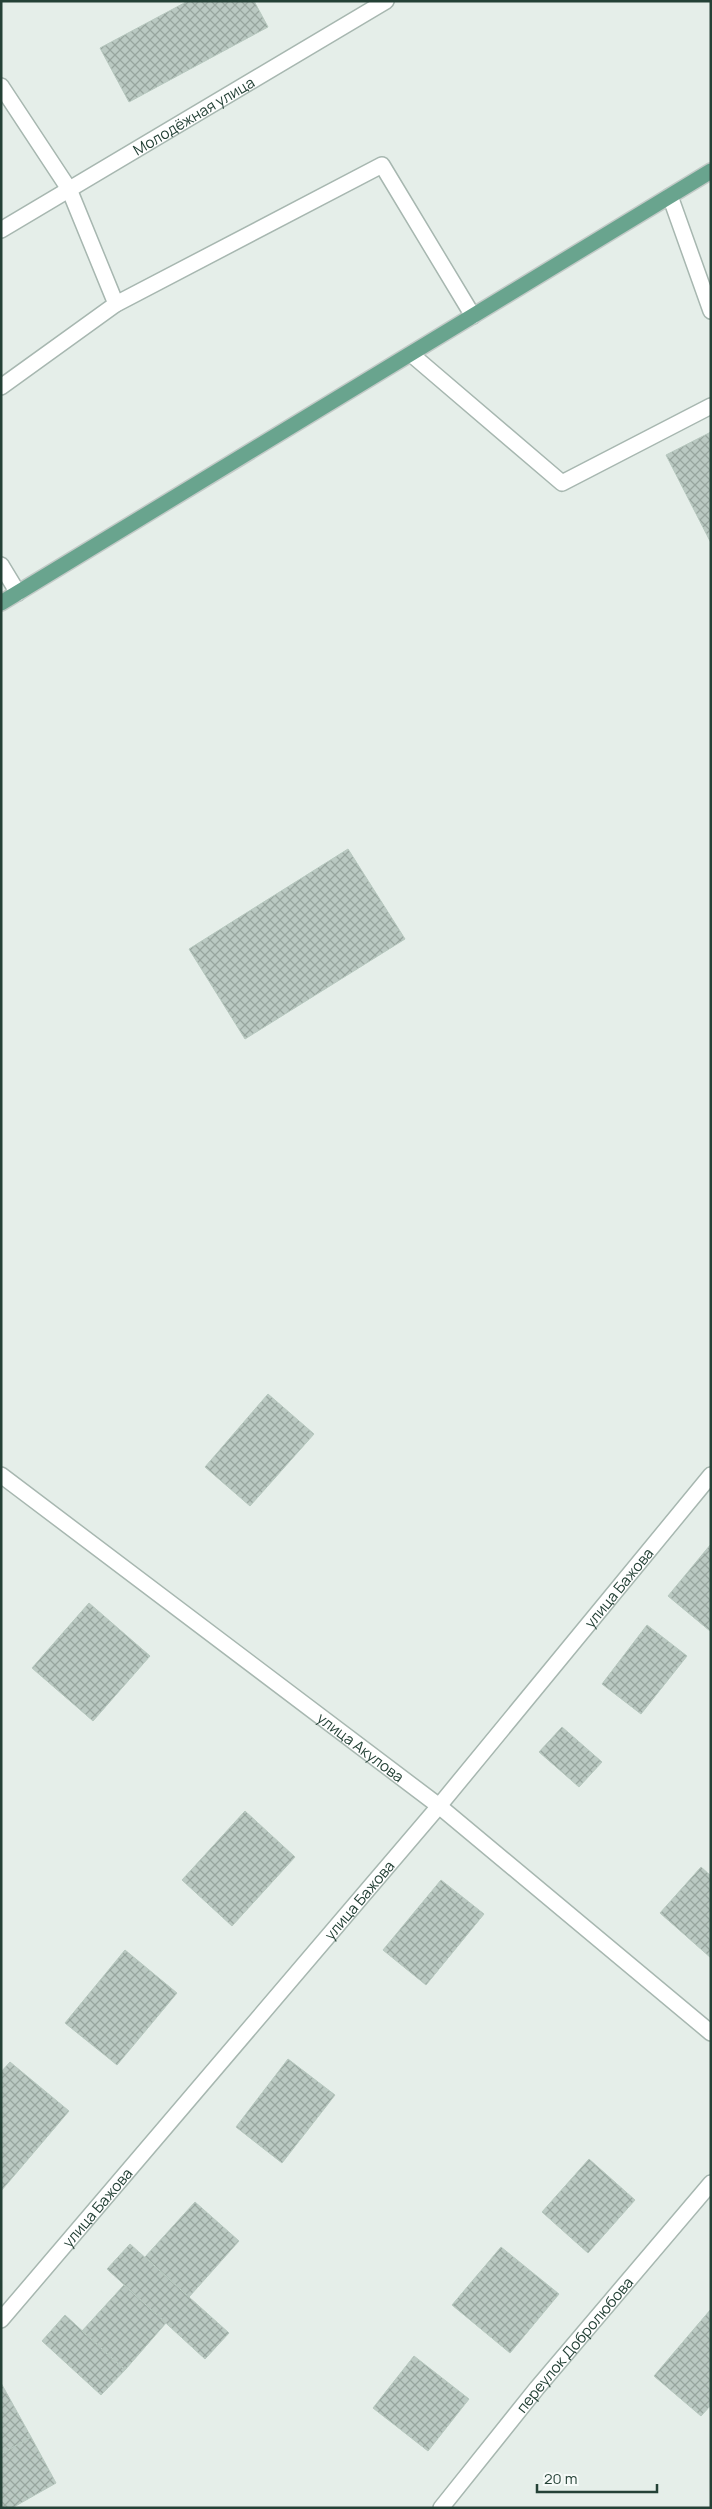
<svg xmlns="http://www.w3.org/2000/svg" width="712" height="2509" viewBox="0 0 712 2509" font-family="Manrope,sans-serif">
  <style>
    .building { fill: url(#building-cross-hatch); stroke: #b7c8bf }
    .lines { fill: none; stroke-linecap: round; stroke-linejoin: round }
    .minor-casing { stroke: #a7b7b0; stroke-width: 18 }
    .major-casing { stroke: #c2cac7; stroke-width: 18 }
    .minor { stroke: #fff; stroke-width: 15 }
    .major { stroke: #69a48e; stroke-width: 15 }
    .labels { text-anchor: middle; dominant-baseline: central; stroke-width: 4; stroke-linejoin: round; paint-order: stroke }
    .street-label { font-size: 15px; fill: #244136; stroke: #f6faf8 }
  </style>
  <defs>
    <pattern id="building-cross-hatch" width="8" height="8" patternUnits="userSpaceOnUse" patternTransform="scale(1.25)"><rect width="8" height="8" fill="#bac9c2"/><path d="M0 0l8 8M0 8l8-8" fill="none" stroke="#97a59e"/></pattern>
  </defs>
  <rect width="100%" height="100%" fill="#e5eee9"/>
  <path class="building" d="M 188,1 L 254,1 L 268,27 L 129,102 L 100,48 Z
    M 711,432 L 711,543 L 666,455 Z
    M 348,849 L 405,939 L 245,1039 L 189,949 Z
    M 268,1394 L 314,1434 L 250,1506 L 205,1467 Z
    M 711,1544 L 711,1630 L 710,1631 L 668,1596 Z
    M 89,1603 L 150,1656 L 93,1721 L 32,1668 Z
    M 647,1625 L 687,1656 L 641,1714 L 602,1684 Z
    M 562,1727 L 602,1762 L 579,1787 L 539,1752 Z
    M 245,1811 L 295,1857 L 232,1926 L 182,1880 Z
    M 701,1867 L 711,1876 L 711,1958 L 660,1913 Z
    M 441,1880 L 484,1914 L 426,1985 L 383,1950 Z
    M 125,1950 L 177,1993 L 117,2065 L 65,2023 Z
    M 288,2059 L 335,2095 L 282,2163 L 236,2127 Z
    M 10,2062 L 69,2111 L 1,2191 L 1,2072 Z
    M 589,2159 L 635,2200 L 588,2253 L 542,2212 Z
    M 195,2202 L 239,2241 L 189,2297 L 145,2257 Z
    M 130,2244 L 229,2333 L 205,2359 L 107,2269 Z
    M 501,2247 L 559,2294 L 510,2353 L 452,2305 Z
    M 124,2285 L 166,2323 L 125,2370 L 82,2331 Z
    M 711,2309 L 711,2405 L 701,2416 L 654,2376 Z
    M 65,2315 L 125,2370 L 101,2395 L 42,2341 Z
    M 414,2356 L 469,2399 L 428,2451 L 373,2408 Z
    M 1,2383 L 31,2437 L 1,2454 Z
    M 31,2437 L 56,2483 L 12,2508 L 1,2508 L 1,2454 Z"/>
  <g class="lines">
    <defs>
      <g id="minor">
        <path d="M 1,86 L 69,189 L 116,304"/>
        <path d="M 670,196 L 711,311"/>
        <path id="s1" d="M 1,230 L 386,1"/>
        <path d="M 411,354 L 562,483 L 711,406"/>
        <path d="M 1,387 L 116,304 L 382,165 L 473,316"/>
        <path d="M 1,565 L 18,593"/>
        <path id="s2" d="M 1,1475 L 439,1806 L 711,2033"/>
        <path id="s3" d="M 1,2320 L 439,1806 L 711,1475"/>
        <path id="s4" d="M 441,2508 L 537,2388 L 711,2183"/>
      </g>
      <path id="major" d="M 1,603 L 711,171"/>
    </defs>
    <use href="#minor" class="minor-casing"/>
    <use href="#major" class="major-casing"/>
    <use href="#minor" class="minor"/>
    <use href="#major" class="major"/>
  </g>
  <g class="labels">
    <g class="street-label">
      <text stroke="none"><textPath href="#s1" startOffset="224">Молодёжная улица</textPath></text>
      <text stroke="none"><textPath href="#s3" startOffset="958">улица Бажова</textPath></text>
      <text stroke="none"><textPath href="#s2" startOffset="451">улица Акулова</textPath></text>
      <text stroke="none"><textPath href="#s3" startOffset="552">улица Бажова</textPath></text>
      <text stroke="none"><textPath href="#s3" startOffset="148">улица Бажова</textPath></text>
      <text stroke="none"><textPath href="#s4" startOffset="211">переулок Добролюбова</textPath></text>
    </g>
  </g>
  <rect width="712" height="2509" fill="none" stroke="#244136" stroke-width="5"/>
  <path d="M537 2484v8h120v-8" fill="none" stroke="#244136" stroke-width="2.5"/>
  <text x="544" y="2484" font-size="15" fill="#244136" stroke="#f6faf8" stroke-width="4" paint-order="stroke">20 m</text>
</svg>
